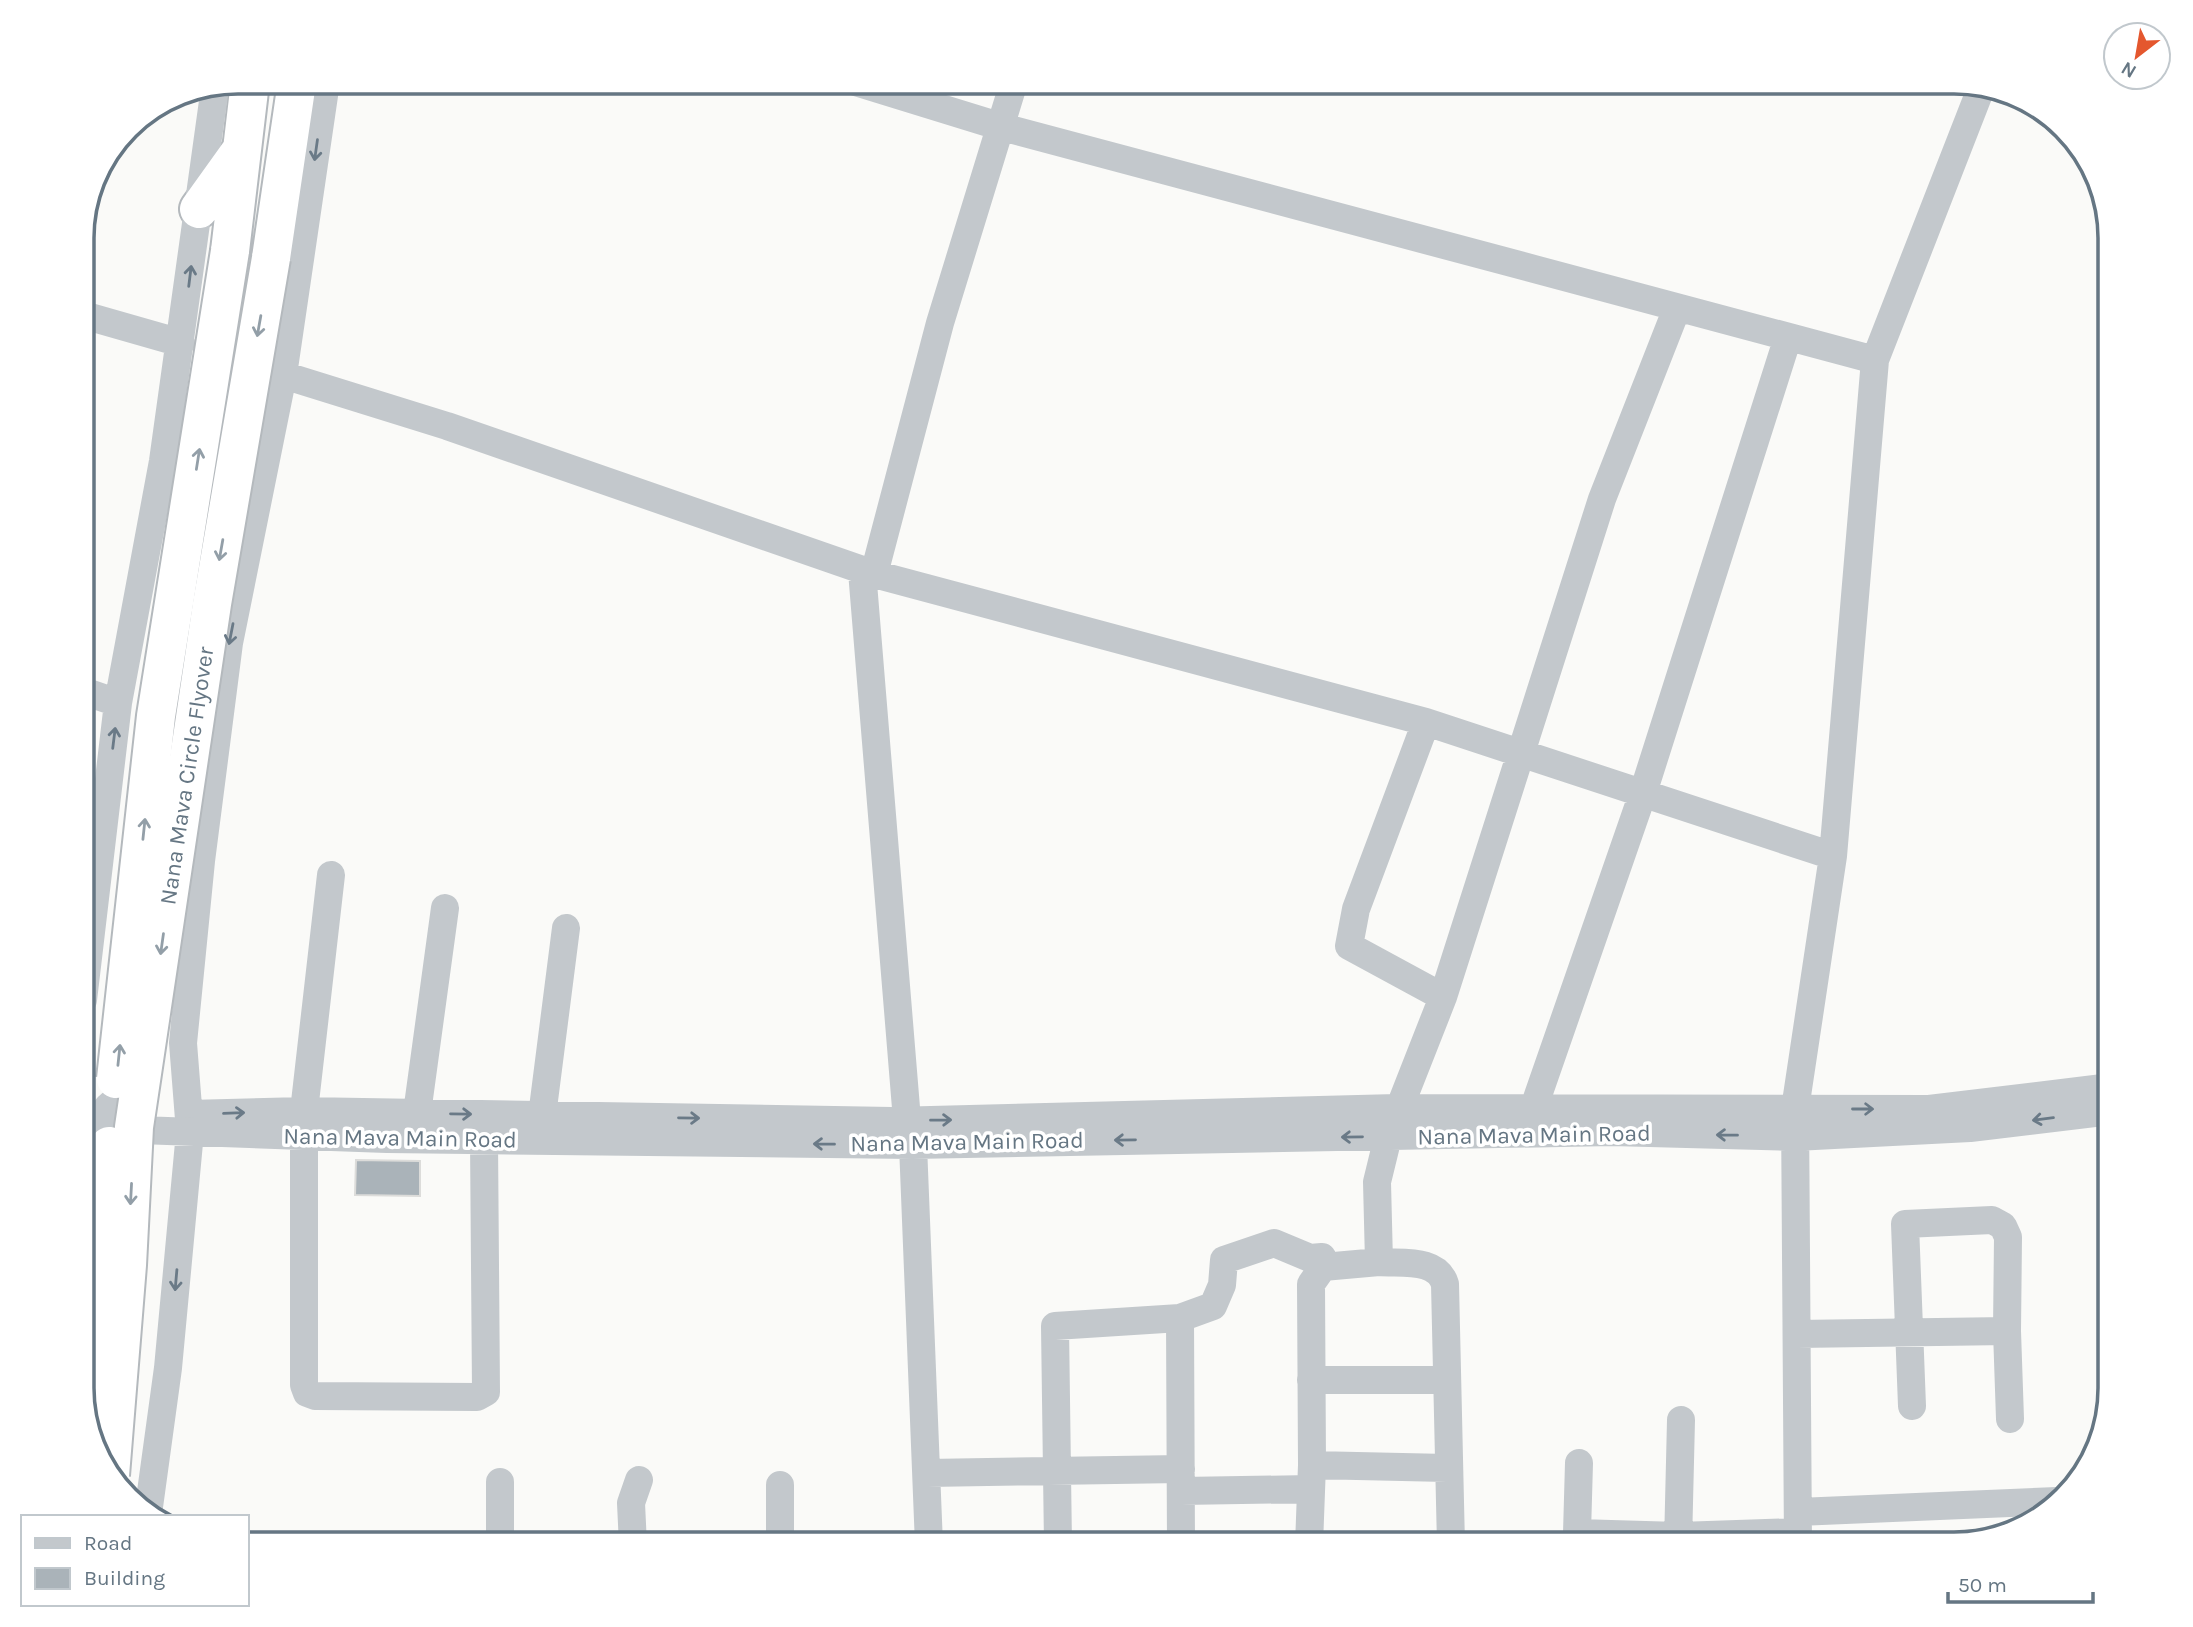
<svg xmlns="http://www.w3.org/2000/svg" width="2193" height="1627" viewBox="0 0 2193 1627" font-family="Karla,sans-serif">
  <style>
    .building { fill: #aab3b9; stroke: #dcdcda; stroke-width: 2 }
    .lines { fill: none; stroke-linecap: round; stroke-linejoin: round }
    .highway-casing { stroke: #b4b9bd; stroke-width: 42 }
    .minor { stroke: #c3c8cc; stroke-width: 28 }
    .highway { stroke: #fff; stroke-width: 38 }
    .highway-bridge-casing { stroke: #b4b9bd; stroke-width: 42; stroke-linecap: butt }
    .highway-bridge { stroke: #fff; stroke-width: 38 }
    .oneway { stroke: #6a7a87 }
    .oneway2 { stroke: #939fa8 }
    .labels { text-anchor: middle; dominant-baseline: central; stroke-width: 7; stroke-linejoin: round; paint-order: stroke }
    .street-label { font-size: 23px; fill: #657683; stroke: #fff }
    .rim { fill: none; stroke: #657683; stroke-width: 3.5 }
  </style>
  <rect width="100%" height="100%" fill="#fafaf8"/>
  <path class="building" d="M 356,1160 L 420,1161 L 420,1196 L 355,1195 Z"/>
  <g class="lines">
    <defs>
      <path id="highway" d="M 199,209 L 242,149
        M 230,251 L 250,82
        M 271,258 L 297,82"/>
    </defs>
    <use href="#highway" class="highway-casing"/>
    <path class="minor" d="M 856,82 L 1002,127 L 1875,360
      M 83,315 L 181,343
      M 283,375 L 447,426 L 874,574 L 1426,722 L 1833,856
      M 862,571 L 907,1120 L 913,1145 L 929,1545
      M 874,574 L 940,323 L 1014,82
      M 83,691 L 118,703
      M 1426,722 L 1356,909 L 1349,946 L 1443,997
      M 83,1000 L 118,703 L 163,461 L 215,87
      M102 1121a20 20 0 1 1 40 0a20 20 0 1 1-40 0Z
      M 1534,1107 L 1643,793 L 1788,337
      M 304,1111 L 331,875
      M 417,1113 L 445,908
      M 189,1114 L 304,1111 L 892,1121 L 1397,1108 L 1929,1109 L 2111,1087
      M 542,1116 L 566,928
      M 140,1130 L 387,1139 L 913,1145 L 1612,1132 L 1795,1137 L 1970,1128 L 2111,1111
      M 304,1136 L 304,1385 L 307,1393 L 315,1396 L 477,1397 L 486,1392 L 484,1140
      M 1180,1318 L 1181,1545
      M 1797,1334 L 2007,1331 L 2010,1419
      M 1311,1380 L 1445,1380
      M 1912,1406 L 1905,1224 L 1992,1220 L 2003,1226 L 2008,1237 L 2007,1331
      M 1312,1465 L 1311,1284 L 1323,1267 L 1379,1262
      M 927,1473 L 1181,1469
      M 500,1482 L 500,1545
      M 780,1485 L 780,1545
      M 1181,1491 L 1311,1489
      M 1798,1512 L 2057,1501
      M 148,1514 L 168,1368 L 190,1132 L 183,1043 L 201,861 L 229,643 L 283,375 L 326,82
      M 1577,1533 L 1579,1463
      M 633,1545 L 631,1503 L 639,1480
      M 1058,1545 L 1055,1326 L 1180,1318 L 1213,1306 L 1222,1285 L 1224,1260 L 1274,1243 L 1310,1258 L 1322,1257
      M 1309,1545 L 1312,1465 L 1447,1468
      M 1451,1545 L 1445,1284 C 1437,1258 1403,1264 1379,1262 L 1377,1182 L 1388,1137 L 1443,997 L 1602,499 L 1677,308
      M 1577,1545 L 1577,1533 L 1679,1536 L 1798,1532
      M 1678,1545 L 1681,1420
      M 1798,1545 L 1795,1109 L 1833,856 L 1875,360 L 1980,91"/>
    <use href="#highway" class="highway"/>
    <defs>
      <g id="highway-bridge">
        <path d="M 116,1079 L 156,716 L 230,251"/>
        <path d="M 83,1391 L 109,1146"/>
        <path id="s1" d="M 110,1475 L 127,1265 L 134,1127 L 212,604 L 271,258"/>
      </g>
    </defs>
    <use href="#highway-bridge" class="highway-bridge-casing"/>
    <use href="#highway-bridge" class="highway-bridge"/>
  </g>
  <defs><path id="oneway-shaft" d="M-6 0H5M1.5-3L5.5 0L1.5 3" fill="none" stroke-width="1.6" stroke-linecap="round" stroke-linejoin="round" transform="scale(1.75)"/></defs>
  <g class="oneway">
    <use href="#oneway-shaft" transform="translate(316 150) rotate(98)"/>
    <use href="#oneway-shaft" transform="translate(190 276) rotate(-83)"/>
    <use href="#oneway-shaft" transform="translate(231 634) rotate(101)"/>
    <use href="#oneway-shaft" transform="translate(114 738) rotate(-83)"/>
    <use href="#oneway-shaft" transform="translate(1863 1109)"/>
    <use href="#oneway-shaft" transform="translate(234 1113) rotate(-2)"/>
    <use href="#oneway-shaft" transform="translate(461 1114) rotate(1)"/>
    <use href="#oneway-shaft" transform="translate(689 1118) rotate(1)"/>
    <use href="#oneway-shaft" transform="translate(2043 1119) rotate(173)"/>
    <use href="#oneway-shaft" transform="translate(941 1120) rotate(-1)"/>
    <use href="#oneway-shaft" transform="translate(1727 1135) rotate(-179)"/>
    <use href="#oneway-shaft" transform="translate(1352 1137) rotate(179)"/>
    <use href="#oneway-shaft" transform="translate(1125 1140) rotate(179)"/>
    <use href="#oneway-shaft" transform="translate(824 1144) rotate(-179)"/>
    <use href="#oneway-shaft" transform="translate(176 1280) rotate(95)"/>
  </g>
  <g class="oneway2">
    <use href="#oneway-shaft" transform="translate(259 326) rotate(100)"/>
    <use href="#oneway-shaft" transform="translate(198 459) rotate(-81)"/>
    <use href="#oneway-shaft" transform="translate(221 550) rotate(100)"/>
    <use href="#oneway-shaft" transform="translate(144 829) rotate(-84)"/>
    <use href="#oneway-shaft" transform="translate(162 944) rotate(98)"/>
    <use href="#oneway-shaft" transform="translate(119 1055) rotate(-84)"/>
    <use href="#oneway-shaft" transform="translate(131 1194) rotate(93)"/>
  </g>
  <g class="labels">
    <g class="street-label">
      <text stroke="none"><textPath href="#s1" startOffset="704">Nana Mava Circle Flyover</textPath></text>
      <text transform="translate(1534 1135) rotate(-1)">Nana Mava Main Road</text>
      <text transform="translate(400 1138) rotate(1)">Nana Mava Main Road</text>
      <text transform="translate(967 1142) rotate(-1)">Nana Mava Main Road</text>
    </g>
  </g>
  <path d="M0 0H2193V1627H0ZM238 94H1954A144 144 0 0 1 2098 238V1388A144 144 0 0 1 1954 1532H238A144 144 0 0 1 94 1388V238A144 144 0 0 1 238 94Z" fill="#fff" fill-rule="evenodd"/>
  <path class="rim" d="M238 94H1954A144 144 0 0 1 2098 238V1388A144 144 0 0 1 1954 1532H238A144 144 0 0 1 94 1388V238A144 144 0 0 1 238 94Z"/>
  <rect x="21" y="1515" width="228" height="91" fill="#ffffff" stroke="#c1c8cd" stroke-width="2"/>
  <rect x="35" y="1538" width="35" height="10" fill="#c3c8cc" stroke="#c1c8cd" stroke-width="2"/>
  <text x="84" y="1550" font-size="21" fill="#657683">Road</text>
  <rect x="35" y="1568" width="35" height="21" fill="#aab3b9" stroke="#c1c8cd" stroke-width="2"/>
  <text x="84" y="1585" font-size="21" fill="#657683">Building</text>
  <g transform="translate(2137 56) rotate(211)"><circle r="33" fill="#ffffff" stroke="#c1c8cd" stroke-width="2"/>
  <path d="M0-5L12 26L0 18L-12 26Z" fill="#e4572e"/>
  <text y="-10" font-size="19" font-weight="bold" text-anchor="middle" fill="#657683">N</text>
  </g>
  <path d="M1948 1592v10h145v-10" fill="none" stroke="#657683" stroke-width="3.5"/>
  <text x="1958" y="1592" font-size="21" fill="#657683" stroke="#ffffff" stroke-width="5" paint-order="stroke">50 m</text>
</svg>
